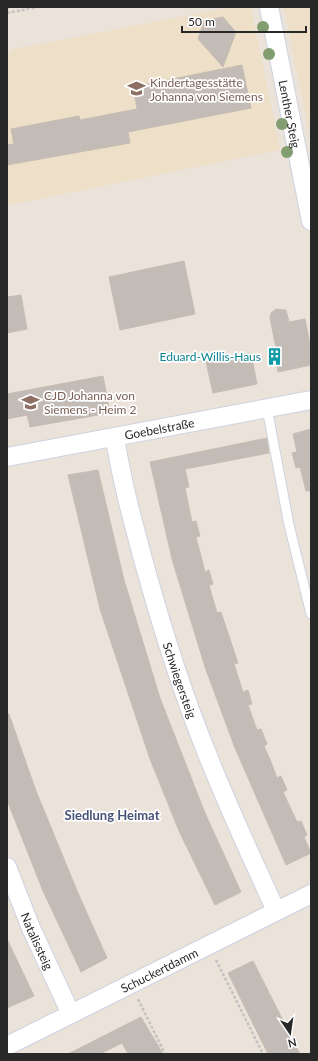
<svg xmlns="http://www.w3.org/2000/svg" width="318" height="1061" viewBox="0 0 318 1061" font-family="Lato,sans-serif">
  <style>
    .education { fill: #eddfc8 }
    .building { fill: #c3bcb6; stroke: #c6beb3 }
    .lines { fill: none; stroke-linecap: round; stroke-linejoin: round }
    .lane-casing { stroke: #ced3e1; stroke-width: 11 }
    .street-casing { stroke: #ced3e1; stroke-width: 20 }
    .path { stroke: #c3c3c3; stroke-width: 2.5; stroke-dasharray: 3 2; stroke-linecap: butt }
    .lane { stroke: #fff; stroke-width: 9 }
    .street { stroke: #fff; stroke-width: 18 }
    .tree { fill: #829d6f }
    .labels { text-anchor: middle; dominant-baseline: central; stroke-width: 3.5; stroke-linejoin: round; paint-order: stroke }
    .education-label { font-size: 12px; fill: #785e54; stroke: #fff; text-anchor: start }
    .street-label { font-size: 12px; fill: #282828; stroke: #fff }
    .culture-label { font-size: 12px; fill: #0d838f; stroke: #fff; text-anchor: end }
    .neighbourhood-label { font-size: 13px; font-weight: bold; fill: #485378; stroke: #fff }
  </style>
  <rect width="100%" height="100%" fill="#ebe2d9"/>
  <path class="education" d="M 231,7 L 251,7 L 280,150 L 9,205 L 7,196 L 7,62 L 10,50 Z
    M 284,7 L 311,7 L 311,142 L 290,38 Z"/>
  <path class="building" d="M 223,17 L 236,32 L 223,67 L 198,39 L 204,21 Z
    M 242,65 L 251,108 L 128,132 L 130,143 L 7,165 L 7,145 L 14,144 L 11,129 L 79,116 L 80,120 L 137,109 L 133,87 Z
    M 184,261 L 195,314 L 120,330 L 109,277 Z
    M 21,295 L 27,329 L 7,333 L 7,297 Z
    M 276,309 L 286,310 L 289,322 L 305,319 L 311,349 L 311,365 L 278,372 L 273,348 L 276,348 L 270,318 L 271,313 Z
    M 251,353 L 257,384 L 213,393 L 206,362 Z
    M 103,376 L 110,413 L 30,427 L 27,415 L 7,419 L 7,394 Z
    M 311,429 L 311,491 L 306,491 L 300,467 L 296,468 L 292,453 L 297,452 L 293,434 Z
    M 267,438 L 269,453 L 185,469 L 189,487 L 185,488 L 192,522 L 196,521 L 200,536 L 196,537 L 205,572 L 209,570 L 213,584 L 209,585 L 217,613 L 221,612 L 238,663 L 234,664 L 243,692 L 248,690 L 252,704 L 248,705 L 257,730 L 261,729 L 267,744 L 264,746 L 271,762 L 277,778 L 281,776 L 287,790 L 283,792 L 297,822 L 301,821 L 307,835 L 304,837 L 311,853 L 286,865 L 235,748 L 205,667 L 172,559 L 150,462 Z
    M 98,470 L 124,580 L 160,698 L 205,813 L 241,892 L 215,905 L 179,831 L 150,759 L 100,609 L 68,475 Z
    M 7,714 L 9,714 L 36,791 L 78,893 L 107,958 L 81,972 L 43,891 L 7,800 Z
    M 7,939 L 34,996 L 7,1008 Z
    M 253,961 L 300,1054 L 268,1054 L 228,973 Z
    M 141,1017 L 163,1054 L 128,1054 L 122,1043 L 100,1054 L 68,1054 Z"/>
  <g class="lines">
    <defs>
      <path id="lane" d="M 267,408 L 289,525 L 311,614"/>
      <g id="street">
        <path id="s1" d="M 269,7 L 311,221"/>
        <path id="s2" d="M 115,438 C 122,483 134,526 146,570 C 163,631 182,692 206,751 C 227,805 252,858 276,911"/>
        <path id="s3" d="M 7,457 L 311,400"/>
        <path id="s4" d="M 7,867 L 31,928 L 71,1014"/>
        <path id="s5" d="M 7,1046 L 311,894"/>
      </g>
    </defs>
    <use href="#lane" class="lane-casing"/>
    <use href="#street" class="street-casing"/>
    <path class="path" d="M 7,7 L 9,13
      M 7,13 L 38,7
      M 216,960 L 263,1054
      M 138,999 L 165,1054"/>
    <use href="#lane" class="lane"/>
    <use href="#street" class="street"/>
  </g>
  <g class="tree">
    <circle cx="263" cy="27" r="6"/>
    <circle cx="269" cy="54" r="6"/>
    <circle cx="282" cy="124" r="6"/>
    <circle cx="287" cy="152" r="6"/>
  </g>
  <defs>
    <symbol id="school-bare" viewBox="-9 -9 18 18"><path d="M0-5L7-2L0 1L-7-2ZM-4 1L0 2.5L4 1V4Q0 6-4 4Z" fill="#8d6e63" stroke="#fff" stroke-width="2.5" paint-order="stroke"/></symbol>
    <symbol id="building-bare" viewBox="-9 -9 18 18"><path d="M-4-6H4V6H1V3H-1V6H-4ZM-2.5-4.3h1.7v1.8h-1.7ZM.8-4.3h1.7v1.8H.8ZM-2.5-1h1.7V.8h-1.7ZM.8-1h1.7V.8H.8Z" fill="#0f9aa8" stroke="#fff" stroke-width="2.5" paint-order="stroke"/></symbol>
  </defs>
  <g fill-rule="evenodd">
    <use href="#school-bare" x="124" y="76" width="25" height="25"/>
    <use href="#building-bare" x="262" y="344" width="25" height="25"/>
    <use href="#school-bare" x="18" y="390" width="25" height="25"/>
  </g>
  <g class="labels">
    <g class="education-label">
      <text x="150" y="82">Kindertagesstätte<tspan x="150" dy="14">Johanna von Siemens</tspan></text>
      <text x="44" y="395">CJD Johanna von<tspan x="44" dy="14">Siemens - Heim 2</tspan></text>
    </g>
    <g class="street-label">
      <text stroke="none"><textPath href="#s1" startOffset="109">Lenther Steig</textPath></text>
      <text stroke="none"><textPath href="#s3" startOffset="155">Goebelstraße</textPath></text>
      <text stroke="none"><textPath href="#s2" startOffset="251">Schwiegersteig</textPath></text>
      <text stroke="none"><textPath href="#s4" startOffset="80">Natalissteig</textPath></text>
      <text stroke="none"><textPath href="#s5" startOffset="170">Schuckertdamm</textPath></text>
    </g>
    <g class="culture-label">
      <text x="261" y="356">Eduard-Willis-Haus</text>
    </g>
    <g class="neighbourhood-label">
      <text x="112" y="815">Siedlung Heimat</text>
    </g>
  </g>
  <rect width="318" height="1061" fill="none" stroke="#282828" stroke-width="16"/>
  <g transform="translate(290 1033) rotate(167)" stroke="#ffffff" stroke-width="3" paint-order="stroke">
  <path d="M0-3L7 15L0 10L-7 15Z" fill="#282828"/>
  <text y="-6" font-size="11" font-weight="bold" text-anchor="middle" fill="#282828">N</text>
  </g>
  <path d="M182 26v6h124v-6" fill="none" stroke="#282828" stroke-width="2"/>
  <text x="188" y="26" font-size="12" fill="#282828" stroke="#ffffff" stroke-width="3" paint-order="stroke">50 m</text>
</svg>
